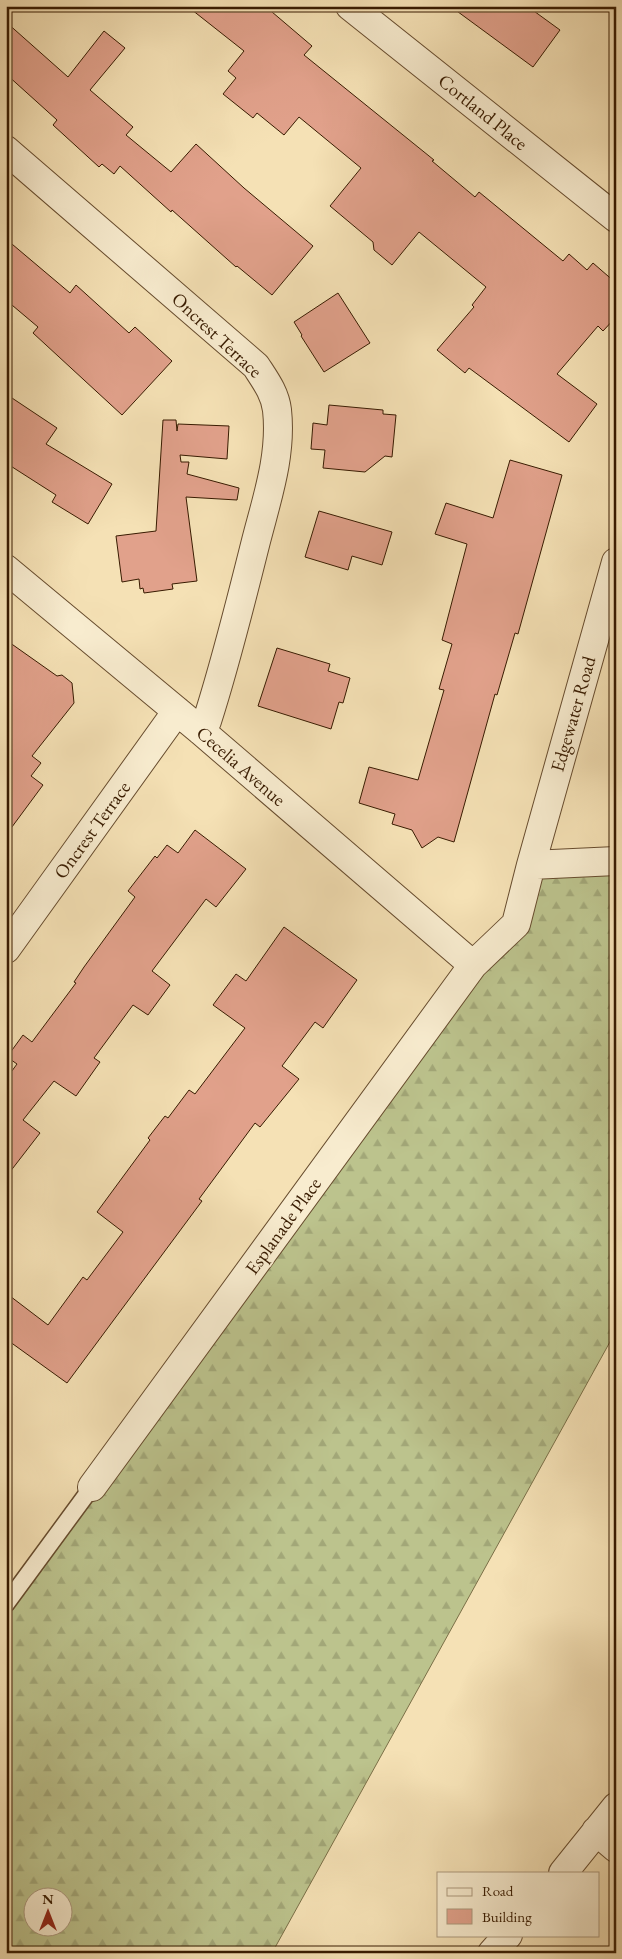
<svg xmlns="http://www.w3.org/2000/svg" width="622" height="1959" viewBox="0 0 622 1959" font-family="'EB Garamond',serif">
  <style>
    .forest { fill: url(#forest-firs); stroke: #7a6f47; fill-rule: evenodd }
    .building { fill: #e1a18b; stroke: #381b01 }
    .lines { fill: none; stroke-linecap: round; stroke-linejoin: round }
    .lane-casing { stroke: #674c2e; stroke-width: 19 }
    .street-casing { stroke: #674c2e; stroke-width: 30 }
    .lane { stroke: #f8eccf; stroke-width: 16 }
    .street { stroke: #f8eccf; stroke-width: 28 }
    .labels { text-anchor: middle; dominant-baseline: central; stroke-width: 4; stroke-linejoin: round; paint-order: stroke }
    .street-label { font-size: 19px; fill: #381b01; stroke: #f8eccf }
  </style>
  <defs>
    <pattern id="forest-firs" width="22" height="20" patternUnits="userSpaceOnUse" patternTransform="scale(1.25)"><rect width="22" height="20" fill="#bcc38d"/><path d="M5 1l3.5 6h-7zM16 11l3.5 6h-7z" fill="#a2a778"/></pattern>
  </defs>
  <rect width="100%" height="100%" fill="#f5e1b5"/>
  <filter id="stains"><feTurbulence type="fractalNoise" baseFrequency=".004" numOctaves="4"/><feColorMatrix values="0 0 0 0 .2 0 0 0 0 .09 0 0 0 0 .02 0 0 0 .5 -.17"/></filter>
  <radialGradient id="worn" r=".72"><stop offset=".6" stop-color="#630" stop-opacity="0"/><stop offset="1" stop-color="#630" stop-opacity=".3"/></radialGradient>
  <path class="forest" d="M 616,861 L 616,1331 L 272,1953 L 6,1953 L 6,1604 L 516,924 L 531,865 ZM 32,1896 L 62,1896 L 62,1926 L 32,1926 Z"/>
  <path class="building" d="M 187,6 L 265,6 L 312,46 L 304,55 L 434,160 L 432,161 L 475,197 L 479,192 L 563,261 L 569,254 L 587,270 L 593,263 L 616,283 L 616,317 L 603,331 L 598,326 L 557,374 L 597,404 L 569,442 L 469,368 L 465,373 L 437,350 L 474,307 L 472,305 L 486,287 L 419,232 L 392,265 L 374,250 L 373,242 L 330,206 L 361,168 L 299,117 L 284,135 L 257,113 L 253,118 L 223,94 L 236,78 L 228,71 L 244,51 Z
    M 450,6 L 527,6 L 560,30 L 533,67 Z
    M 6,22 L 68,77 L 104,31 L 125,48 L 90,90 L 133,127 L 126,135 L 171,172 L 196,144 L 244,188 L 313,246 L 272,295 L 237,266 L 236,267 L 172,210 L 171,212 L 120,166 L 114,174 L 102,164 L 99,167 L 53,125 L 57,120 L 6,74 Z
    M 6,239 L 70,293 L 76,285 L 129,333 L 135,327 L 172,361 L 122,415 L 33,333 L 38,327 L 6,300 Z
    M 338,293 L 370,343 L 324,372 L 301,336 L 302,335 L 294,322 Z
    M 6,394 L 57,428 L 46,444 L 112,484 L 88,524 L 52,502 L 56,495 L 6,463 Z
    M 329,405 L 383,410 L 383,414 L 396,415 L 392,457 L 385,456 L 365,472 L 323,468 L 325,450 L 311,449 L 313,423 L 327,425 Z
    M 163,420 L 176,420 L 177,431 L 178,424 L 229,426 L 227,459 L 180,455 L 181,462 L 189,462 L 187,474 L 239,488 L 237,500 L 186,497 L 197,581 L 172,584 L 173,589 L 144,593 L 143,588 L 140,589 L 139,579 L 122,582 L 116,536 L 156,531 Z
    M 510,460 L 562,475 L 518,634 L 515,633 L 497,695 L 495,694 L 454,842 L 438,837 L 422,848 L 412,830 L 392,824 L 395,814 L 359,803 L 369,767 L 418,780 L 444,690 L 439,689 L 452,644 L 442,640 L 467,544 L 435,534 L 446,503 L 493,518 Z
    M 319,511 L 392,532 L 382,565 L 352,556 L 348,570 L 305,557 Z
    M 6,640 L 57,676 L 62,675 L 72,683 L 74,703 L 32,756 L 41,763 L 31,776 L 43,785 L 6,835 Z
    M 277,648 L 330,664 L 328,671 L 350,678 L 343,703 L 339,702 L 331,729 L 258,706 Z
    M 195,830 L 246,869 L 216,907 L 206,899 L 152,971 L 170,985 L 148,1015 L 133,1005 L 94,1058 L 100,1062 L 76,1096 L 54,1081 L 23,1120 L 40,1133 L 6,1177 L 6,1079 L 17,1064 L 7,1057 L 23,1035 L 32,1042 L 76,983 L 74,982 L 84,967 L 135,897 L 128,891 L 155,856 L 157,858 L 167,845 L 178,853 Z
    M 284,927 L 357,980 L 323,1028 L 315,1022 L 282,1066 L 299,1079 L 260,1127 L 255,1123 L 199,1199 L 202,1201 L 67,1383 L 6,1339 L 6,1293 L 48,1325 L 83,1277 L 87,1280 L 123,1232 L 97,1212 L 150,1140 L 148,1138 L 165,1116 L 168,1118 L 189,1090 L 195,1094 L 245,1028 L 213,1005 L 236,974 L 246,981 Z"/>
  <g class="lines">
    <defs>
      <path id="lane" d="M 6,1604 L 92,1487"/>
      <path id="street" d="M 350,6 L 616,218
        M 6,150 L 256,366 C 265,380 275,393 277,410 C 282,455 267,498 256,541 C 241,601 226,662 207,721 L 201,731
        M 6,569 L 201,731 L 473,965
        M 531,865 L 616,562
        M 6,949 L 177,711
        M 92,1487 L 473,965 L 516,924 L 531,865 L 616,861
        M 596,1831 L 616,1848
        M 563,1873 L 616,1807
        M 492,1953 L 508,1935"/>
    </defs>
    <use href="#lane" class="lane-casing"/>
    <use href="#street" class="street-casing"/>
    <use href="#lane" class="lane"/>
    <use href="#street" class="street"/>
  </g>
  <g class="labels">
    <g class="street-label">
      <text transform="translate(483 112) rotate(39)">Cortland Place</text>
      <text transform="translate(217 335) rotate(43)">Oncrest Terrace</text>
      <text transform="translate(573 714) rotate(-74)">Edgewater Road</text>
      <text transform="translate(241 766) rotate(41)">Cecelia Avenue</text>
      <text transform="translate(92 830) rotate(-54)">Oncrest Terrace</text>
      <text transform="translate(283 1226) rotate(-54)">Esplanade Place</text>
    </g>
  </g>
  <rect width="622" height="1959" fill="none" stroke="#f5e1b5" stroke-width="25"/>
  <rect x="8" y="8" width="607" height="1944" fill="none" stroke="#381b01" stroke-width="2.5"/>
  <rect x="12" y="12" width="597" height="1934" fill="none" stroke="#381b01"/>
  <rect x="437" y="1872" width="162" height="65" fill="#f8eccf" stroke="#ab987d"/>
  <rect x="447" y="1888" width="25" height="8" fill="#f8eccf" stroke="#ab987d"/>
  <text x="482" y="1896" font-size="15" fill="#381b01">Road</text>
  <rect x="447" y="1909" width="25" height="15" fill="#e1a18b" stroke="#ab987d"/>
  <text x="482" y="1922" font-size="15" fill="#381b01">Building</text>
  <g transform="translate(48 1912)"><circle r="24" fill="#f8eccf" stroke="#ab987d"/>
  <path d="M0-4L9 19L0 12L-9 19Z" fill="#8f2418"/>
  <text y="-8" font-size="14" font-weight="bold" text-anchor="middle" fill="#381b01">N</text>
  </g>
  <rect width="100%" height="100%" filter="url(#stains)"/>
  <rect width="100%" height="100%" fill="url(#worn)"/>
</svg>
